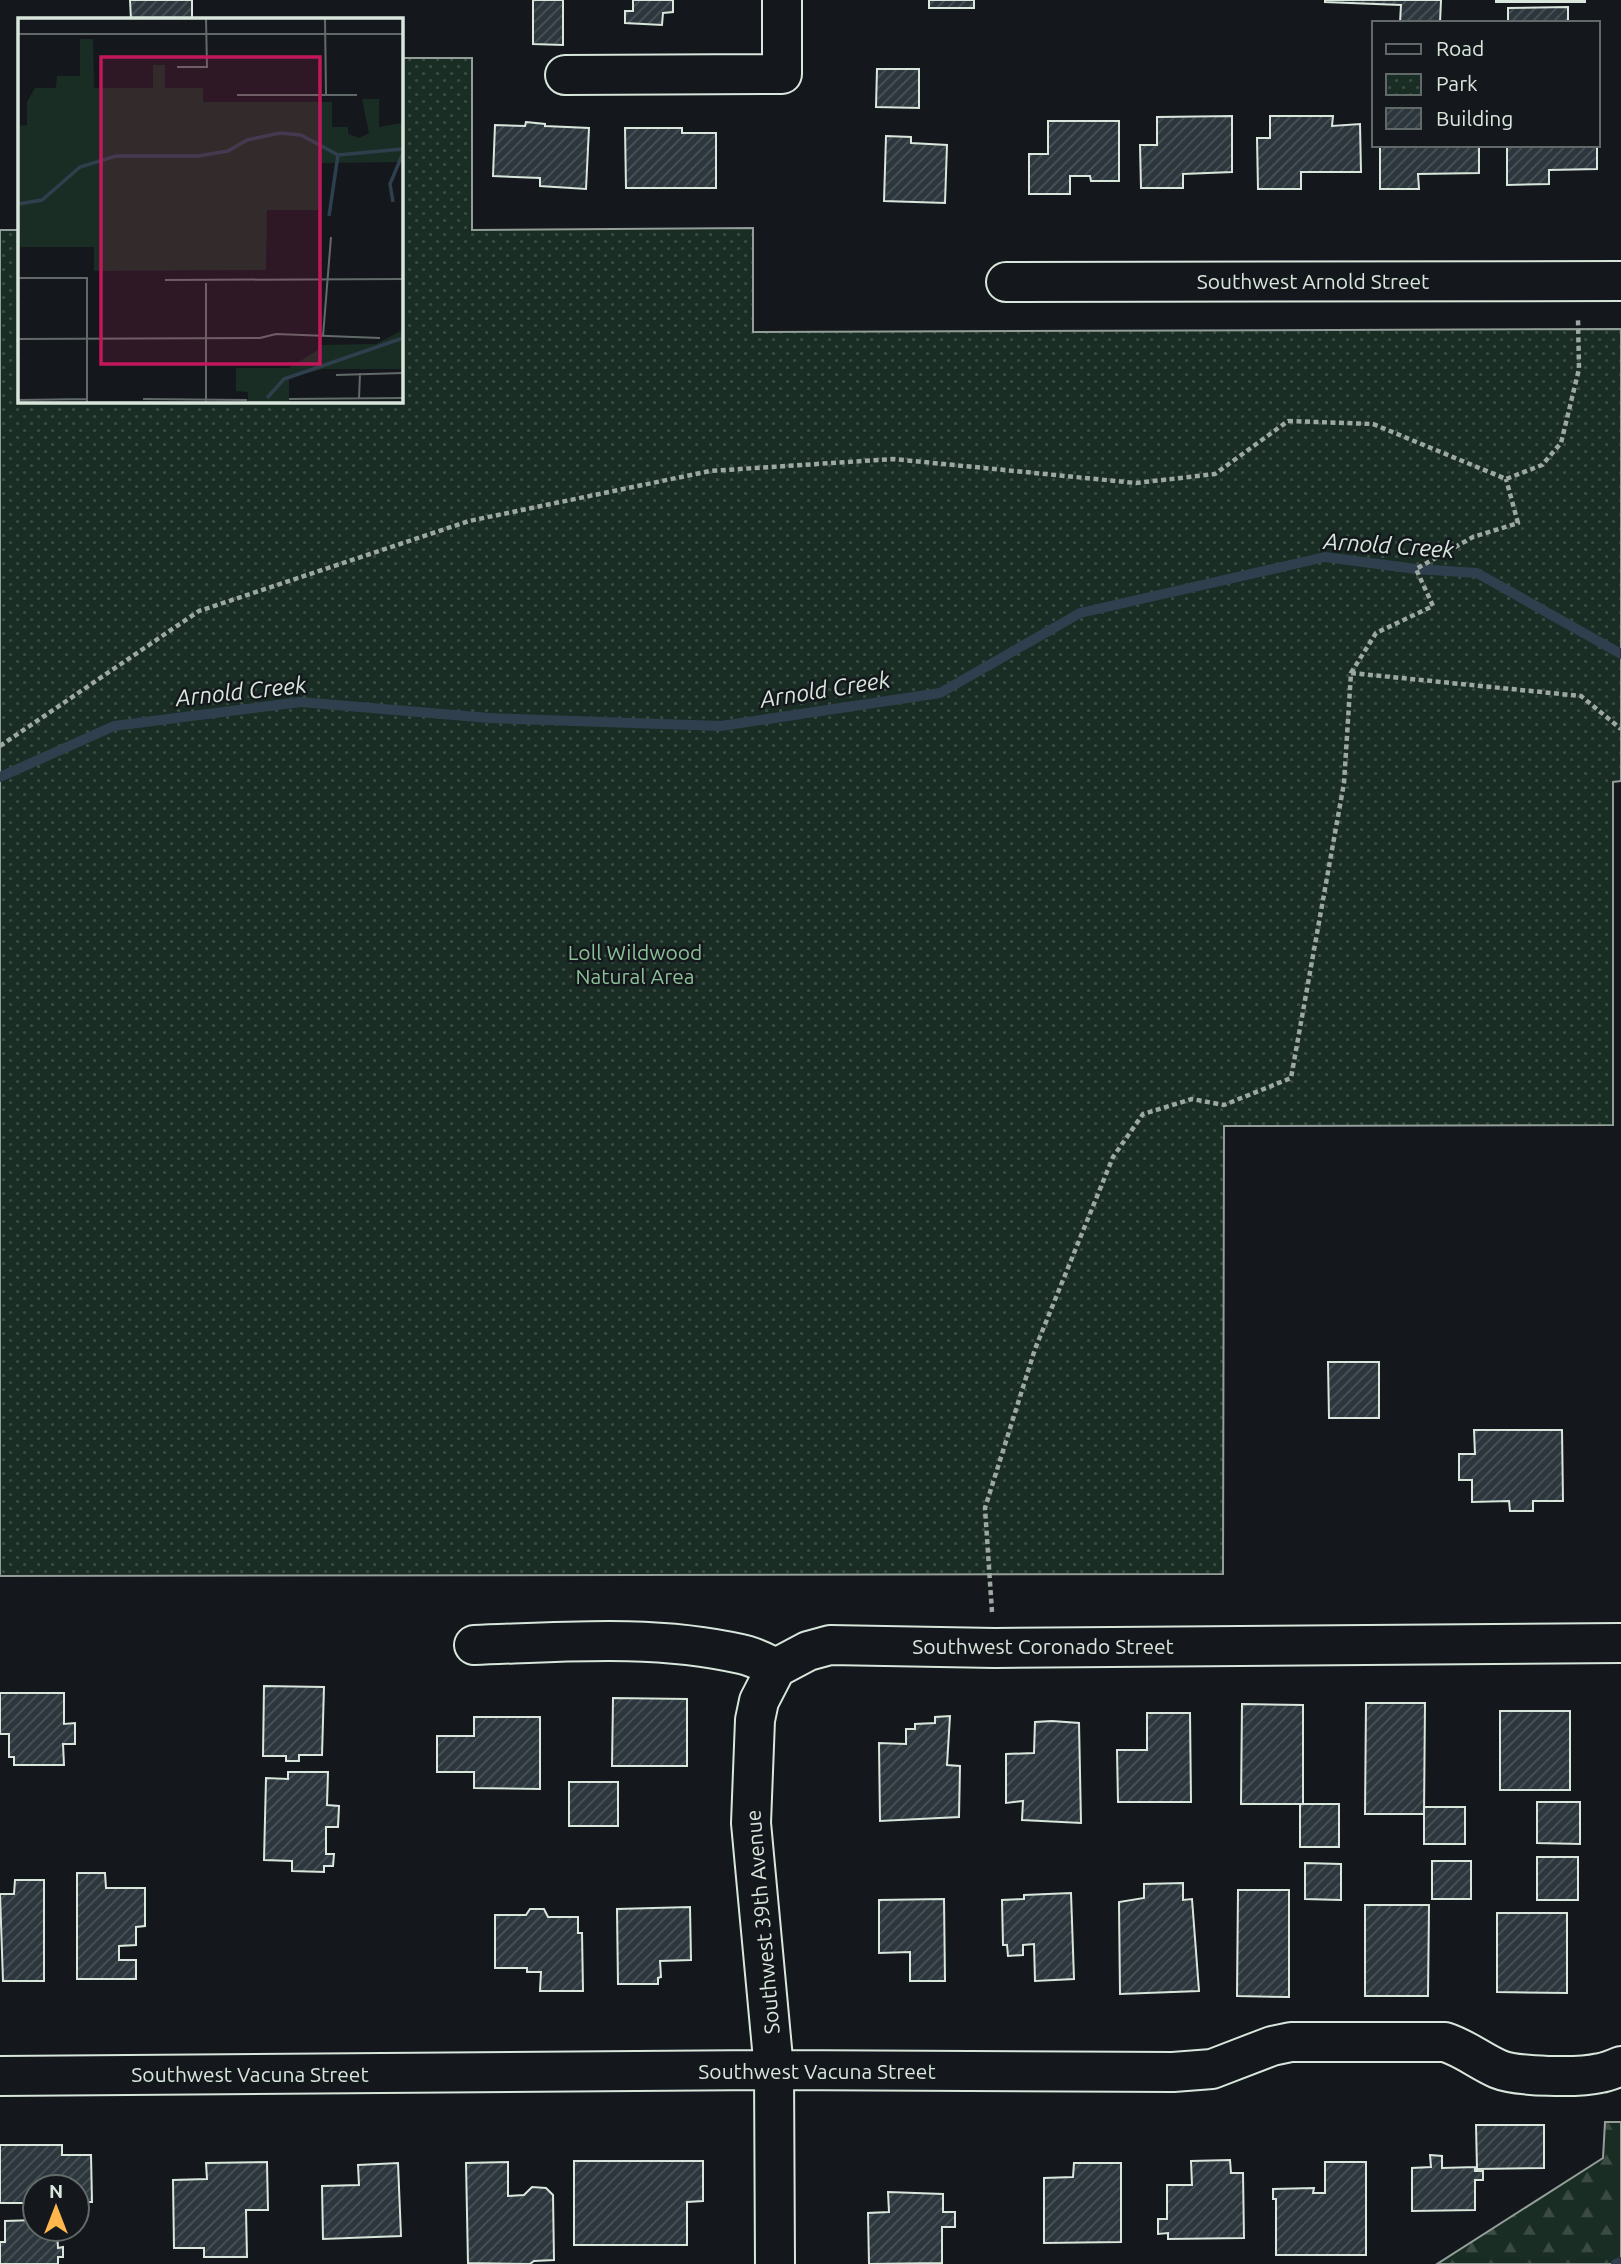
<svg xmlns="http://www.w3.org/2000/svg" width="1621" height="2264" viewBox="0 0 1621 2264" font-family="Ubuntu,sans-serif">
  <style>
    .forest { fill: url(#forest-firs); stroke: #939e99; stroke-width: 2 }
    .park { fill: url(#park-dots); stroke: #939e99; stroke-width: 2 }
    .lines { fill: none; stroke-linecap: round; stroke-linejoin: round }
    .stream { stroke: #2f3f4d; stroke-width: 10 }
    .building { fill: url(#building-hatch); stroke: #d8e6dc; stroke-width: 2 }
    .minor-casing { stroke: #d8e6dc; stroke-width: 42 }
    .path { stroke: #9da8a2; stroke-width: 4.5; stroke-dasharray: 5 3.5; stroke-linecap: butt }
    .minor { stroke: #14181c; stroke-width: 38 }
    .labels { text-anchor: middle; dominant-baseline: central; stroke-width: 5; stroke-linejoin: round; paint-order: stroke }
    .street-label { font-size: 21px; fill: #d8e6dc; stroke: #14181c }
    .park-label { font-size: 21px; fill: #8ac095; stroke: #14181c }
    .water-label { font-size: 23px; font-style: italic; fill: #d8e6dc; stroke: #14181c }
    .inset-river { fill: none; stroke: #2f3f4d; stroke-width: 3.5 }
    .inset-road { fill: none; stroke: #626a69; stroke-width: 2 }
    .view { fill: #c2185b; fill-opacity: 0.15; stroke: #c2185b; stroke-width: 3.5 }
    .inset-edge { fill: none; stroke: #d8e6dc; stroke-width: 3.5 }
  </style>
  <defs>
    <pattern id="forest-firs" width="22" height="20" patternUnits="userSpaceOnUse" patternTransform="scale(1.75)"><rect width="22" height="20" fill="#1a2d24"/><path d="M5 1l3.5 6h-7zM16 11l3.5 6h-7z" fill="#3b4b43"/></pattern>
    <pattern id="park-dots" width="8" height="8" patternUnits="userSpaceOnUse" patternTransform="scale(1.75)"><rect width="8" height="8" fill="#1a2d24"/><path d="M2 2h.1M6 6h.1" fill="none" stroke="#3b4b43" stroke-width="1.8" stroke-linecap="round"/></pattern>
    <pattern id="building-hatch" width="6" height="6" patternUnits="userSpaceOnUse" patternTransform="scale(1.75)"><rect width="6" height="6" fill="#2c363c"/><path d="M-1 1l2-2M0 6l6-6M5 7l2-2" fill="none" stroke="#4a5358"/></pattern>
  </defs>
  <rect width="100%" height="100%" fill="#14181c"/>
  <path class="forest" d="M 1605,2122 L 1621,2122 L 1621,2264 L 1437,2264 L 1603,2158 Z"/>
  <path class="park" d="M 401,58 L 472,58 L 472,230 L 753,228 L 753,332 L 1621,329 L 1621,781 L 1613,782 L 1613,1125 L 1224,1126 L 1223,1574 L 0,1576 L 0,230 L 19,230 L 19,401 L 401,401 Z"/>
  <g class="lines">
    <path class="stream" d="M 0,777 L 114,726 L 301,702 L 489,718 L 721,726 L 940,693 L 1080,613 L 1325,557 L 1416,569 L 1477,573 L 1621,654
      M 1616,2264 L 1621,2262"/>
  </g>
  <path class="building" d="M 130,0 L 192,0 L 192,19 L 131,19 Z
    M 533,0 L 563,0 L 563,45 L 533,44 Z
    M 633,0 L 673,0 L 673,12 L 663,13 L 662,25 L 625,23 L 625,11 L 633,11 Z
    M 929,0 L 974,0 L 974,8 L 929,8 Z
    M 1325,0 L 1441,0 L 1440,23 L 1400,23 L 1401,5 L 1325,2 Z
    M 1496,0 L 1585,0 L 1585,2 L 1496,2 Z
    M 1568,7 L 1568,23 L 1508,23 L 1508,8 Z
    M 877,69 L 919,69 L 919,108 L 876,107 Z
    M 1232,116 L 1232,172 L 1183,174 L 1183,188 L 1141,188 L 1140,145 L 1157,145 L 1157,117 Z
    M 1270,116 L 1333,116 L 1332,126 L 1360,124 L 1361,172 L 1301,172 L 1301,189 L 1258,189 L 1257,138 L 1270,138 Z
    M 1048,121 L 1119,121 L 1119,181 L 1091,181 L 1090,176 L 1070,176 L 1070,194 L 1029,194 L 1029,154 L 1048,154 Z
    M 526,122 L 545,124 L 545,126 L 589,128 L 586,189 L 540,186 L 540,178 L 493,176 L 495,125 L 525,126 Z
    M 625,128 L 682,128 L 682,133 L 716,133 L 716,188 L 626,188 Z
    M 886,136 L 911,137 L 911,143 L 947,145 L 945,203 L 884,201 Z
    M 1380,145 L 1479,145 L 1479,173 L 1418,174 L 1419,189 L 1380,189 Z
    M 1597,145 L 1597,169 L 1549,170 L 1549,184 L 1507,185 L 1507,146 Z
    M 1328,1362 L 1379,1362 L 1379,1418 L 1329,1418 Z
    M 1474,1430 L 1562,1430 L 1563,1501 L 1533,1501 L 1533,1511 L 1510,1511 L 1509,1501 L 1472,1502 L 1472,1480 L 1459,1480 L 1459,1454 L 1475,1454 Z
    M 264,1686 L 324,1687 L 322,1755 L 299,1755 L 299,1761 L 286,1761 L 286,1756 L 263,1756 Z
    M 0,1693 L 64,1693 L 64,1724 L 75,1723 L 75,1744 L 63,1744 L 64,1765 L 14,1765 L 14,1757 L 9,1757 L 9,1734 L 0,1734 Z
    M 613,1698 L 687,1699 L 687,1766 L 612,1766 Z
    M 1366,1703 L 1425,1703 L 1424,1814 L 1365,1814 Z
    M 1242,1704 L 1303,1705 L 1303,1804 L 1241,1804 Z
    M 1500,1711 L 1570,1711 L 1570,1790 L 1500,1790 Z
    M 1147,1713 L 1190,1713 L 1191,1802 L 1118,1802 L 1117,1750 L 1147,1750 Z
    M 950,1716 L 947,1765 L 960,1766 L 959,1817 L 880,1821 L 879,1743 L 906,1744 L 906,1729 L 915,1729 L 915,1724 L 935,1723 L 935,1717 Z
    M 474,1717 L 540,1717 L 540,1789 L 474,1788 L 474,1772 L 437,1772 L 437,1736 L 474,1736 Z
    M 1052,1721 L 1079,1723 L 1081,1823 L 1022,1820 L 1023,1801 L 1006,1803 L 1006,1754 L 1034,1753 L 1035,1722 Z
    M 288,1772 L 328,1772 L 327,1805 L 339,1806 L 338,1827 L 326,1827 L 326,1854 L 334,1854 L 333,1866 L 324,1866 L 324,1872 L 292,1871 L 292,1861 L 264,1860 L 266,1778 L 288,1779 Z
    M 569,1782 L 618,1782 L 618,1826 L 569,1826 Z
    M 1537,1802 L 1580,1802 L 1580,1844 L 1537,1843 Z
    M 1300,1804 L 1339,1804 L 1339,1847 L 1300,1847 Z
    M 1424,1807 L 1465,1807 L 1465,1844 L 1424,1844 Z
    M 1537,1857 L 1578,1857 L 1578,1900 L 1537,1900 Z
    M 1432,1861 L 1471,1861 L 1471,1899 L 1432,1899 Z
    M 1305,1863 L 1341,1864 L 1341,1900 L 1305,1899 Z
    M 77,1873 L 105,1873 L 106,1888 L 145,1888 L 145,1926 L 136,1927 L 136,1945 L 119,1946 L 119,1960 L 136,1960 L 136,1979 L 77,1979 Z
    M 15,1880 L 44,1880 L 44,1981 L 3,1981 L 0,1894 L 14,1894 Z
    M 1183,1883 L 1183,1900 L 1192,1899 L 1199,1991 L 1120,1994 L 1119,1902 L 1144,1898 L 1144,1884 Z
    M 1238,1890 L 1289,1890 L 1289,1997 L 1237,1996 Z
    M 1071,1893 L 1074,1979 L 1035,1981 L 1034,1944 L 1023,1945 L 1023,1955 L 1008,1956 L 1007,1945 L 1003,1945 L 1002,1900 L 1024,1899 L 1024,1895 Z
    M 944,1899 L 945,1981 L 910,1981 L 910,1952 L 879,1953 L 879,1900 Z
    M 1365,1905 L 1429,1905 L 1428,1996 L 1365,1996 Z
    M 690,1907 L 691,1960 L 660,1961 L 661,1977 L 658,1978 L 658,1984 L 618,1984 L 617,1909 Z
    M 530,1909 L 544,1909 L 548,1917 L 578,1917 L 578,1933 L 582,1933 L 583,1991 L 540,1991 L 541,1972 L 527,1972 L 527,1968 L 495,1968 L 495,1915 L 526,1915 Z
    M 1497,1913 L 1567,1913 L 1567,1993 L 1497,1992 Z
    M 1476,2125 L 1544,2125 L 1544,2168 L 1477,2169 Z
    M 0,2145 L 62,2145 L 62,2155 L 91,2155 L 92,2202 L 77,2202 L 77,2187 L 35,2187 L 35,2203 L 0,2203 Z
    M 1430,2155 L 1442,2156 L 1442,2168 L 1475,2167 L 1475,2171 L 1483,2171 L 1483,2180 L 1475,2180 L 1475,2210 L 1412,2211 L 1412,2168 L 1431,2167 Z
    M 1230,2160 L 1231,2173 L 1243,2173 L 1244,2238 L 1168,2239 L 1168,2233 L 1158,2234 L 1158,2219 L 1167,2219 L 1167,2185 L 1192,2185 L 1191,2161 Z
    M 574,2161 L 703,2161 L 703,2201 L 687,2202 L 687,2245 L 574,2245 Z
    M 267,2162 L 268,2210 L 246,2210 L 247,2257 L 204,2257 L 204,2248 L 174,2248 L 173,2180 L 207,2179 L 206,2163 Z
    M 508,2162 L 508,2196 L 524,2195 L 532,2187 L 546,2188 L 553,2195 L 554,2260 L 534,2261 L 530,2264 L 468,2263 L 466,2163 Z
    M 1325,2162 L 1366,2162 L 1366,2255 L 1276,2255 L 1276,2199 L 1273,2199 L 1273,2189 L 1314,2188 L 1313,2193 L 1325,2193 Z
    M 398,2163 L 401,2236 L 323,2239 L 322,2186 L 359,2185 L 358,2165 Z
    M 1074,2163 L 1121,2163 L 1121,2242 L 1044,2243 L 1044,2178 L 1073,2177 Z
    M 888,2192 L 943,2194 L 943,2212 L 955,2212 L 955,2227 L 942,2227 L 942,2263 L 869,2264 L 868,2213 L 889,2212 Z
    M 35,2220 L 35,2229 L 57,2229 L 58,2248 L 63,2247 L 63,2257 L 58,2257 L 58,2264 L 0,2264 L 0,2242 L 5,2242 L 5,2221 Z"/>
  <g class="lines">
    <defs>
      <path id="minor" d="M 565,75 L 782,74 L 782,0
        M 1006,282 L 1621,281
        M 474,1645 C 562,1642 654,1634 741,1654 C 753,1656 765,1663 776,1668
        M 776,1668 L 808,1651 L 830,1645 L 995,1648 L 1621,1643
        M 0,2076 L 774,2070 L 1173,2072 L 1212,2069 L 1272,2046 L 1291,2042 L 1445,2042 C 1464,2048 1480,2061 1498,2069 C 1517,2077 1579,2078 1600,2073 C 1607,2072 1614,2069 1621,2066
        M 775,2264 L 774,2070 L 751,1823 L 755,1720 L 759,1701 L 776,1668"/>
    </defs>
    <use href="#minor" class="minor-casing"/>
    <path class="path" d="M 1351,673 L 1581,696 L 1621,729
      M 0,746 L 199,611 L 469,521 L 710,471 L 893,459 L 1136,483 L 1215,474 L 1288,421 L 1373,424 L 1506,479 L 1542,465 L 1561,443 L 1579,369 L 1578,319
      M 992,1612 L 985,1508 L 1035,1349 L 1113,1157 L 1143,1114 L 1192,1099 L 1224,1105 L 1291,1078 L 1344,783 L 1351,673 L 1376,633 L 1433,606 L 1416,569 L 1473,537 L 1518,523 L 1506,479"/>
    <use href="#minor" class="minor"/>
  </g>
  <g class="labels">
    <g class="street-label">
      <text x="1313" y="281">Southwest Arnold Street</text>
      <text x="1043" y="1646">Southwest Coronado Street</text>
      <text transform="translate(762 1922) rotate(-95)">Southwest 39th Avenue</text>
      <text x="817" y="2071">Southwest Vacuna Street</text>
      <text x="250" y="2074">Southwest Vacuna Street</text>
    </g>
    <g class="park-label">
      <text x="635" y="952">Loll Wildwood<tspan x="635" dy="24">Natural Area</tspan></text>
    </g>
    <g class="water-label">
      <text transform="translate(1389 545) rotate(4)">Arnold Creek</text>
      <text transform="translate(825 689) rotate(-9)">Arnold Creek</text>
      <text transform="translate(241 691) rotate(-6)">Arnold Creek</text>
    </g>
  </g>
  <g transform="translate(18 18)">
    <rect width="385" height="385" fill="#14181c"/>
    <path d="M 385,312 L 385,351 L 305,351 L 271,360 L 271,385 L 230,385 L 230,374 L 218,373 L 218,350 L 271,350 L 300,332 L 300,327 L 358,326 Z" fill="#1a2d24"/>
    <path d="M 62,21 L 75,21 L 76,70 L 135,70 L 135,47 L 147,47 L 147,70 L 185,70 L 185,84 L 314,84 L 314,109 L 330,109 L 330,116 L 341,120 L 351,115 L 344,81 L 361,81 L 361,109 L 385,105 L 385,144 L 301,145 L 301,192 L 249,192 L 248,252 L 76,253 L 76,229 L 0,229 L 0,108 L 9,107 L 9,84 L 17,70 L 38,70 L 39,58 L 62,58 Z" fill="#1a2d24"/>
    <path class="inset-river" d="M 375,184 L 372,166 L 385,135M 0,186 L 24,182 L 62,149 L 98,138 L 180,138 L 210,133 L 229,122 L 262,115 L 283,117 L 320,137 L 385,131M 311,198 L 320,137M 249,380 L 266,361 L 385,320"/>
    <path class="inset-road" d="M 307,0 L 308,77M 0,16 L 385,16M 159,49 L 189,49 L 188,0M 219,77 L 339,77M 0,260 L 69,260 L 69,385M 147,262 L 385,261M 188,265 L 188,385M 305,318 L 313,219M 0,321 L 242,320 L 258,316 L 362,320M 318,357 L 385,355M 125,381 L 229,382M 271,381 L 385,380M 341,381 L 342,355M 0,382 L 69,381"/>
    <path class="view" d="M 83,39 L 302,39 L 302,346 L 83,346 Z"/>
    <rect width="385" height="385" class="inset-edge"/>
  </g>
  <rect x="1372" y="21" width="228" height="126" fill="#14181c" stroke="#626a69" stroke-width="2"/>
  <rect x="1386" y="44" width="35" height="10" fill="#14181c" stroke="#626a69" stroke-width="2"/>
  <text x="1436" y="56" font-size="21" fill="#d8e6dc">Road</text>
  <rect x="1386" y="74" width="35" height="21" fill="url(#park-dots)" stroke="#626a69" stroke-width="2"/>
  <text x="1436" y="91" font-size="21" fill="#d8e6dc">Park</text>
  <rect x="1386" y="108" width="35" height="21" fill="url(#building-hatch)" stroke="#626a69" stroke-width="2"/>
  <text x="1436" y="126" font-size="21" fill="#d8e6dc">Building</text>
  <g transform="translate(56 2208)"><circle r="33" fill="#14181c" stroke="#626a69" stroke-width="2"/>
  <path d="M0-5L12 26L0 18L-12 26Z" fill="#ffb74d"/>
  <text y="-10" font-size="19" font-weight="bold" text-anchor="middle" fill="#d8e6dc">N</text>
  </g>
</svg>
